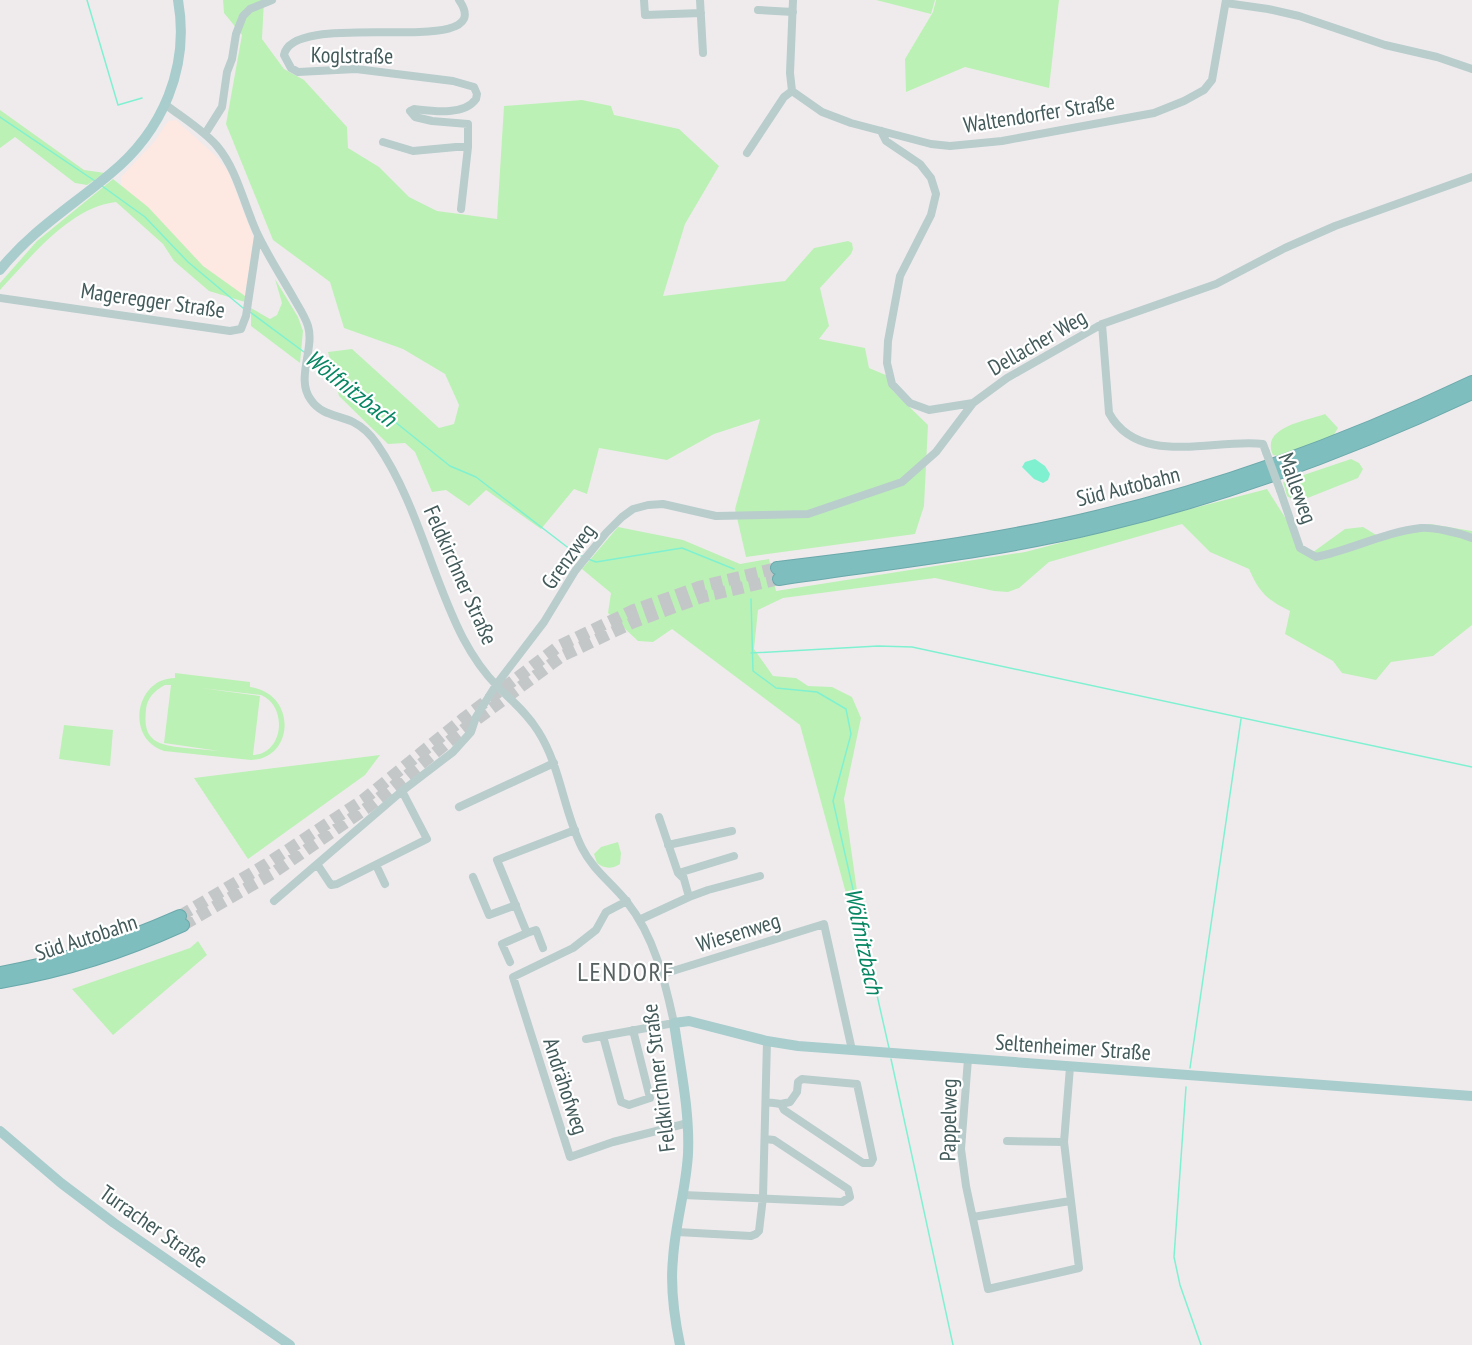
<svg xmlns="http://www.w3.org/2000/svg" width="1472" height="1345" viewBox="0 0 1472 1345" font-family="'PT Sans Narrow',sans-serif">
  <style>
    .commercial { fill: #fde8e2 }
    .green { fill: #bcf1b5; fill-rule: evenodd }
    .water { fill: #7ff1d1 }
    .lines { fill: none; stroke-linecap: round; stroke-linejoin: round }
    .stream { stroke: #7ff1d1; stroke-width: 1.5 }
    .highway-tunnel { stroke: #c4c7c8; stroke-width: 12; stroke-dasharray: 12 6; stroke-linecap: butt }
    .highway-casing { stroke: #6ba9ab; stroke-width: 14 }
    .minor { stroke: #b9cdcc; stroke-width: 8 }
    .major { stroke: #a9cdcd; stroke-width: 10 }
    .highway { stroke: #7fbebf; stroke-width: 12 }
    .minor-bridge { stroke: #b9cdcc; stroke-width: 8 }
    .labels { text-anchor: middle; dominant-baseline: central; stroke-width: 4.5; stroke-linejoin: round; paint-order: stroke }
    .street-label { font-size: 22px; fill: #435a5a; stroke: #fff }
    .water-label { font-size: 24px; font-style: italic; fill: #068662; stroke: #fff }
    .quarter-label { font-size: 26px; letter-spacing: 1.5px; fill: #586161; stroke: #fff }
  </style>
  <rect width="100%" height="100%" fill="#efebed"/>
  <path class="commercial" d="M 176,120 L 216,156 L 228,171 L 237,194 L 254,239 L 245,296 L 203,266 L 148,207 L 121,187 L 121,177 L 154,142 L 168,121 Z"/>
  <path class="green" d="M 223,0 L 264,0 L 262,39 L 284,69 L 304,80 L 347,127 L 348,148 L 379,167 L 409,197 L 437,211 L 497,219 L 504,106 L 582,100 L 611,106 L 614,115 L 679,129 L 719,166 L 685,224 L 663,296 L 785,281 L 814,248 L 848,241 L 852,243 L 853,249 L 851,254 L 820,288 L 829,326 L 819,339 L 865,348 L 869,368 L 888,376 L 893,391 L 928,425 L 924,506 L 915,534 L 746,557 L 735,509 L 760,419 L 714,434 L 667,460 L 599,448 L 587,494 L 574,489 L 541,529 L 486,490 L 469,506 L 446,490 L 432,492 L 415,452 L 405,443 L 388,444 L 339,396 L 328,352 L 352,349 L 439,428 L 454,424 L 459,405 L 445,374 L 403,349 L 344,328 L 330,282 L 273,240 L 226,124 L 242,35 L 224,13 Z
    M 876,0 L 935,0 L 931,14 Z
    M 936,0 L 1059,0 L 1049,88 L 965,67 L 906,92 L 905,59 L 933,12 Z
    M 0,110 L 84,170 L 105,173 L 87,185 L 75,183 L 15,137 L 0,148 Z
    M 113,179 L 148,207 L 203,266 L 245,296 L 245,302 L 209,291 L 174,261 L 163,244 L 116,202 C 70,207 30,258 0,290 L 0,283 L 37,241 Z
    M 275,279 L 298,317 L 303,331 L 300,363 L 251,326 L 251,308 L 270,319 L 277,315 L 282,303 Z
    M 1325,414 L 1338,428 L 1333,436 L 1278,456 L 1273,455 C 1260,427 1306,421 1325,414 Z
    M 1351,459 L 1359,463 L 1363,469 L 1358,478 L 1300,501 L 1295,501 L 1287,496 L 1283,482 Z
    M 1267,489 L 1309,555 L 1345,529 L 1363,527 L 1378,536 L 1430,524 L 1472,531 L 1472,625 L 1433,656 L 1391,662 L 1376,680 L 1342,673 L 1333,661 L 1285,634 L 1290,611 C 1267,600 1259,592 1249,569 L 1210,552 L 1182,524 L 1049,562 L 1019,588 L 1008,592 L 994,591 L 935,578 L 783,598 L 758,610 L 754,649 L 773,676 L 796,678 L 808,686 L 832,687 L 852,697 L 861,718 L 844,799 L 859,905 L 850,908 L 800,725 L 672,629 L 653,642 L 638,641 L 608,613 L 611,593 L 582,569 L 618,527 L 683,540 L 740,564 L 769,559 L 776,591 L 1025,552 Z
    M 175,673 L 250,682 L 250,687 C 297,693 295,759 251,760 L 164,751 C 125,739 135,678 175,678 ZM 165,685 L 171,685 L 164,743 L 219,751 C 209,750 197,749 186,748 C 160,745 142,743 146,710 C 147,698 154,691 165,685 ZM 201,688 L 261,695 C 288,706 284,754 253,755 L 260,696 Z
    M 64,725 L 113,730 L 110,766 L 59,759 Z
    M 380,755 L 365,775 L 248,859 L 194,778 Z
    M 618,842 L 621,853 L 620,864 C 613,869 604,869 597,863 L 594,854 L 601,847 Z
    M 198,941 L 207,955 L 113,1035 L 72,989 L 190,948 Z"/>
  <path class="water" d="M 1035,459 L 1045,466 L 1050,474 L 1048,480 L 1043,483 L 1034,479 L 1022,467 L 1025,462 Z"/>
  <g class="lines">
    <path class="stream" d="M 87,0 L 118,105 L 142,98
      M 0,117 L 95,181
      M 102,186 L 145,217 L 188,262 L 243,308
      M 250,312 L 304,352
      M 310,356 L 334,373 L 450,466 L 476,477 L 575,553 L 584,557
      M 588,559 L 596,562 L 682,548 L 734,569
      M 751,599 L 753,671 L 776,688 L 817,692 L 846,709 L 851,734 L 833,801 L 889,1048
      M 751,653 L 878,646 L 912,647 L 1472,767
      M 891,1059 L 953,1345
      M 1190,1068 L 1241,719
      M 1186,1087 L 1174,1257 L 1180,1285 L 1201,1345"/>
    <path class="highway-tunnel" d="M 180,916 L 265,865 L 363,800 L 464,718 L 559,646 L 634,610 L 699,587 L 777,568
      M 183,925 L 273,873 L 368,807 L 468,726 L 562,656 L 634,622 L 702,597 L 779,579"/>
    <defs>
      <path id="highway" d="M 777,568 C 885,555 994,542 1100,516 C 1229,485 1352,439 1472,382
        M 779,579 C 886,563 995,552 1101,526 C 1230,495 1353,449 1472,393
        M 0,973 C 63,962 121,942 180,916
        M 0,982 C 68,970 121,953 183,925"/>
    </defs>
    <use href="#highway" class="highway-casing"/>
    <path class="minor" d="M 459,0 C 502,62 293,6 284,55 L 291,68 L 298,72 L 356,69 L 453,81 L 474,87 L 477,94 L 476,99 C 464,116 432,111 414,109 L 410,111 L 415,117 L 432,121 L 468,124 L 468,147 L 461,209
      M 644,0 L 645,15 L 701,13
      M 700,0 L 703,53
      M 793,0 L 790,73 L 792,91 L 822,112 L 851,123 L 931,144 L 950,146 L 1002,141 L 1154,113 L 1184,101 L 1204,90 L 1212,80 L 1226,0
      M 1226,3 L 1268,9 L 1299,16 L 1385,45 L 1437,57 L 1472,69
      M 758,10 L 793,12
      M 166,105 C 183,118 203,130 217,146 C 238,171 244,206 258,235 C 268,256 281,276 293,297 C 298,306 305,316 308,326 C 315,349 295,379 311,400 C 321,415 338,415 353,422 C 363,427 371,435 377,444 C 417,502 431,576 463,638 C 472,655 484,673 498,687 C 512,701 527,713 538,731 C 561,767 563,810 582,848 C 593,870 612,883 627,902 C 654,936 665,981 674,1023 L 586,1039
      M 881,131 L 886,141 L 920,164 L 931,178 L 936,194 L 931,215 L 900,276 L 888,341 L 887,363 L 892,384 L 910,403 L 929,410 L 973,403 L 1007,378 L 1102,324 L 1216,284 L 1285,248 L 1335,226 L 1472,177
      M 205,134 L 222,107 L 227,72 L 232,59 L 236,34 L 243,16 L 250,9 L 272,0
      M 383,142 L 413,151 L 456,147 L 468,147
      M 747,153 L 784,97 L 792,91
      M 0,298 L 230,331 L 241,329 L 246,316 L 258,236
      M 1102,324 L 1109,413 C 1139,468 1214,438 1263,444 L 1266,452
      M 1280,490 L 1300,548 L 1316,557 C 1351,550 1385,532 1421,528 C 1433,527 1460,533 1472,538
      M 459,807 L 554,763
      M 659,817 L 678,873 L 682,877
      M 668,845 L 732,831
      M 317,864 L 331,885 L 337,884 L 427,839 L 402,791
      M 376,865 L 385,884
      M 473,877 L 489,915 L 516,905
      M 689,897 L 708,890 L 760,876
      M 274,901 L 402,791 L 453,752 L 471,732 L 476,717 L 496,685 L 544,622 L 575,571 L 606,533 L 622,517 L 633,509 L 648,505 L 663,504 L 716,516 L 808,514 L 902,482 L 936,452 L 973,403
      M 627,901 L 606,912 L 596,930 L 573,948 L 513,977 L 570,1157 L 613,1142 L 688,1123
      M 639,920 L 689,897 L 682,872 L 734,856
      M 527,933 L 536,930 L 543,948
      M 510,962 L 502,944 L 527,933 L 497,860 L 575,830
      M 663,974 L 824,924 L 852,1050
      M 603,1036 L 621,1102 L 629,1105 L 650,1098 L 633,1030
      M 968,1059 L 961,1149 L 966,1186 L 988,1289 L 1079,1268 L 1064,1142 L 1070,1067
      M 766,1102 L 781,1104 L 784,1110 L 863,1163 L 871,1163 L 873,1159 L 857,1084 L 802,1079 L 798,1082 L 797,1092 L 790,1102 L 781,1104
      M 1007,1141 L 1064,1142
      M 683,1195 L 842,1202 L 850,1197 L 848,1189 L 774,1140 L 765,1139
      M 973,1217 L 1070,1201
      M 677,1232 L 751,1236 L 756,1234 L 759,1231 L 763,1197 L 767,1041"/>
    <path class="major" d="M 0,270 C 31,231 72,206 110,174 C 163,131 190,67 178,0
      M 0,1131 L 61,1183 L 114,1223 L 290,1345
      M 680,1345 C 674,1316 670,1288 673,1259 C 675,1224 686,1190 688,1154 C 690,1111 680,1066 674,1023 L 689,1021 L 767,1041 L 798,1046 L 1472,1096"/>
    <use href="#highway" class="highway"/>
    <path class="minor-bridge" d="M 1266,452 L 1280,490"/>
  </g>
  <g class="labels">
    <g class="street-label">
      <text transform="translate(352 55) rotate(1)">Koglstraße</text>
      <text transform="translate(1039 113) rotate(-9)">Waltendorfer Straße</text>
      <text transform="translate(153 300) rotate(8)">Mageregger Straße</text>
      <text transform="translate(1037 342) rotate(-30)">Dellacher Weg</text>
      <text transform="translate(1128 486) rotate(-14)">Süd Autobahn</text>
      <text transform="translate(1298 488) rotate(70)">Malleweg</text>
      <text transform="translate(568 556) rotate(-54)">Grenzweg</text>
      <text transform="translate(461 575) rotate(66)">Feldkirchner Straße</text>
      <text transform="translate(738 932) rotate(-17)">Wiesenweg</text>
      <text transform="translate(86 937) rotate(-18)">Süd Autobahn</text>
      <text transform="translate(1073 1047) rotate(4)">Seltenheimer Straße</text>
      <text transform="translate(658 1078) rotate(-97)">Feldkirchner Straße</text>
      <text transform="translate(566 1086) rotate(72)">Andrähofweg</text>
      <text transform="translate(948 1120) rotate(-89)">Pappelweg</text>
      <text transform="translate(154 1226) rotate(35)">Turracher Straße</text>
    </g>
    <g class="water-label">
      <text transform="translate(351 388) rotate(38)">Wölfnitzbach</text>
      <text transform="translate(864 941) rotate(78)">Wölfnitzbach</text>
    </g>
    <g class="quarter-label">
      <text x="626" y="971">LENDORF</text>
    </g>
  </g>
</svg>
